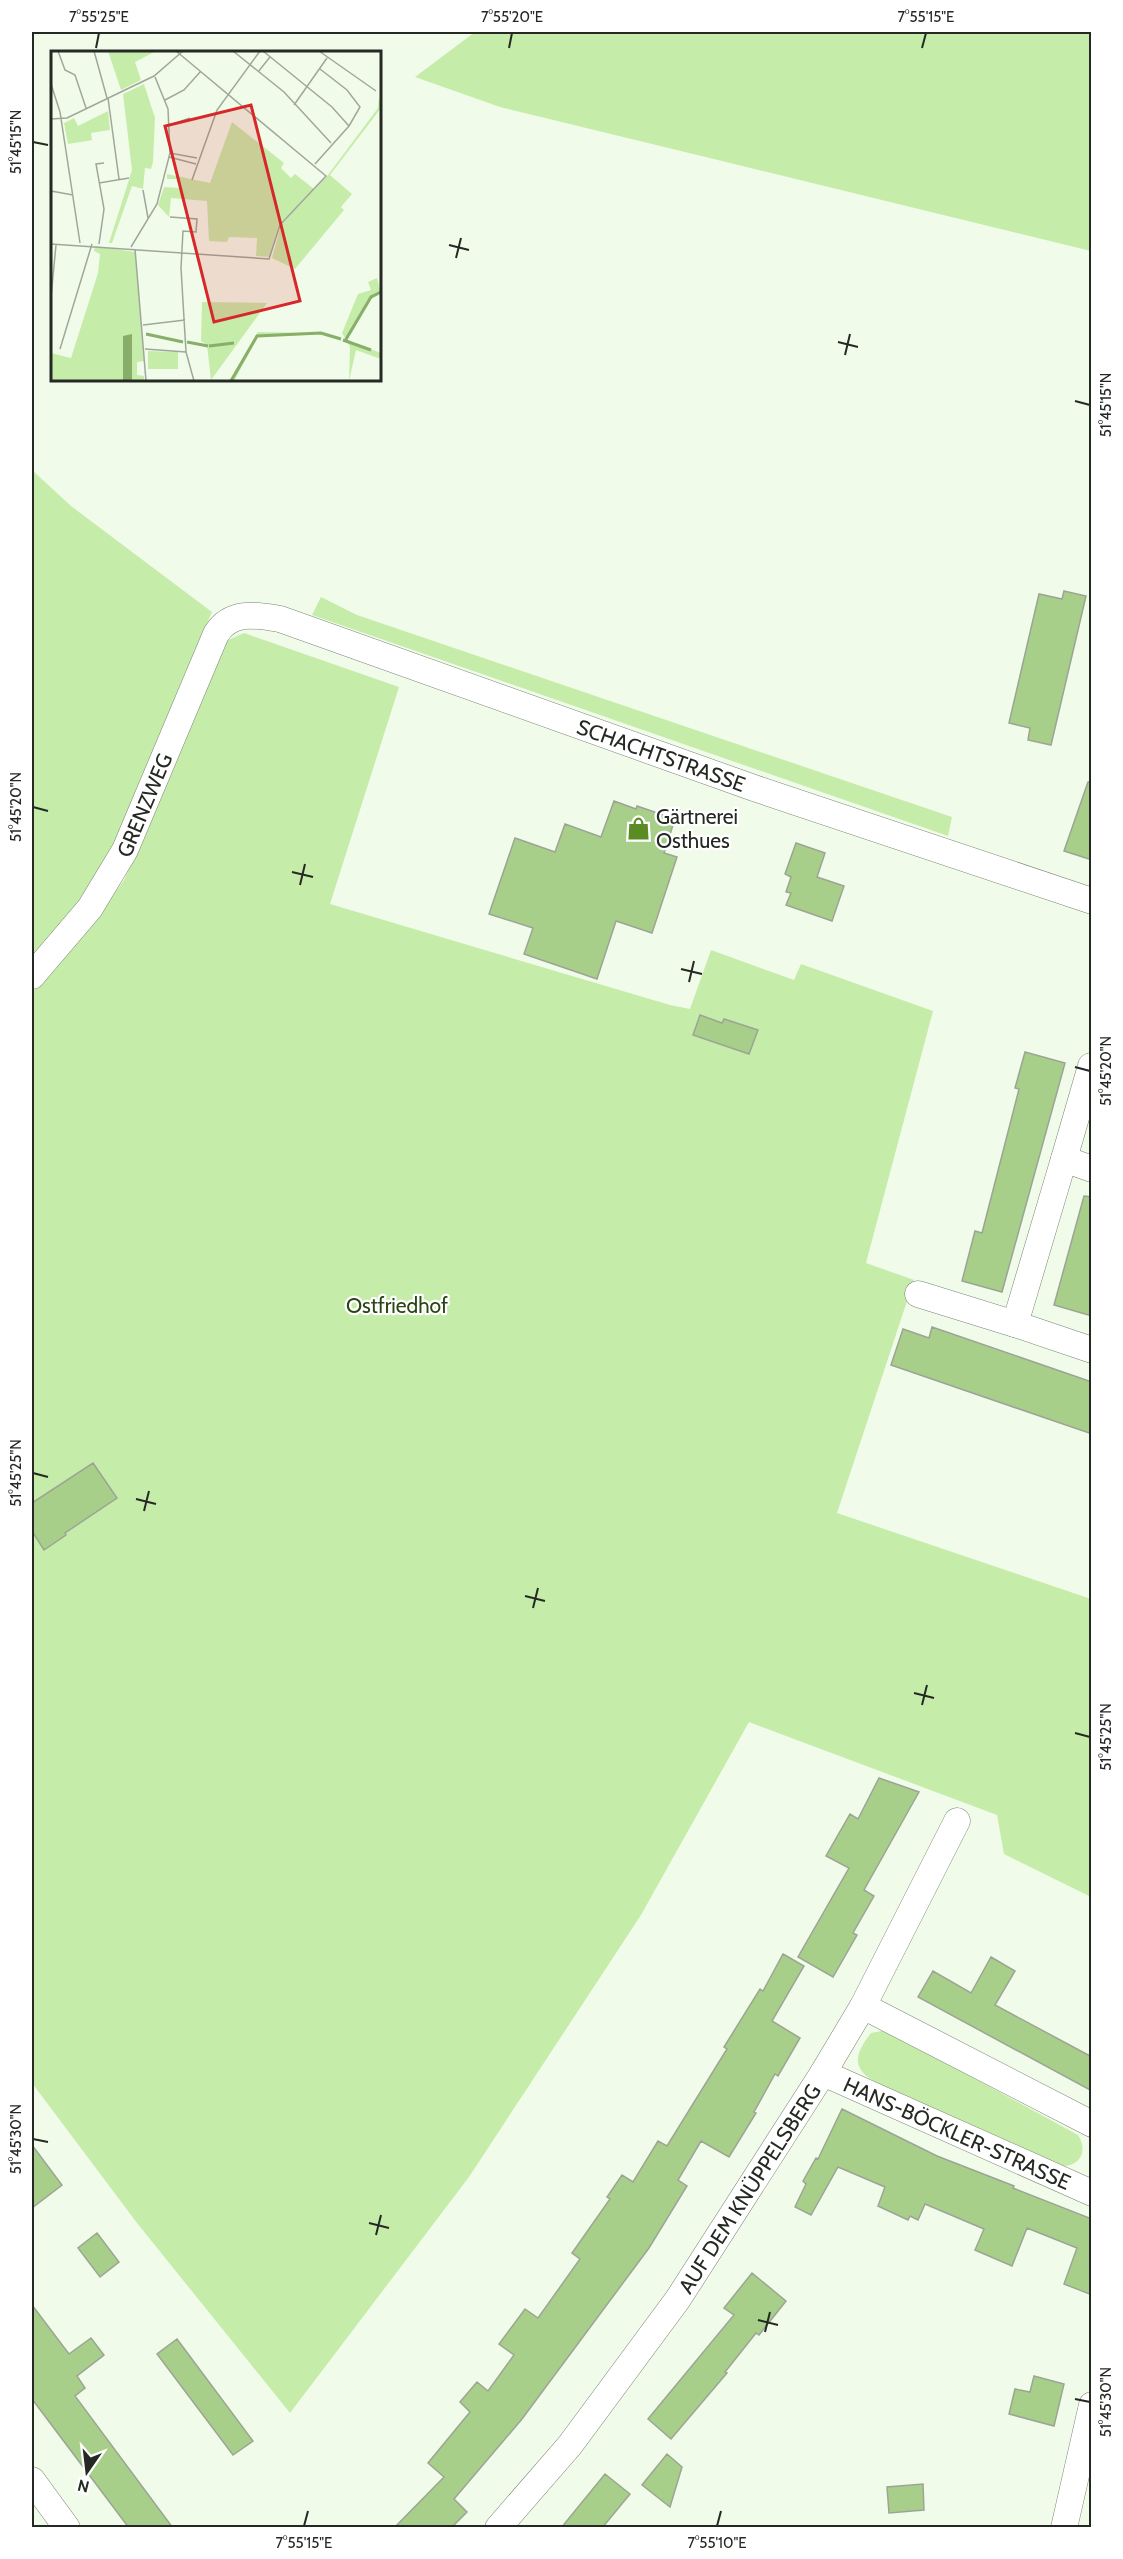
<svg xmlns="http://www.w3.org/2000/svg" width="1123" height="2559" viewBox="0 0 1123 2559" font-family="Cabin,sans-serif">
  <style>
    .green { fill: #c6ecaa }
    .building { fill: #a7cf89; stroke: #9ca595; stroke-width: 1.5 }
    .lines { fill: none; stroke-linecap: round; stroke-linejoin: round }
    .street-casing { stroke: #7b8475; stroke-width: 27 }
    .street { stroke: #fff; stroke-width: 26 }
    .ticks { fill: none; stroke: #252923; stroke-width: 2 }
    .labels { text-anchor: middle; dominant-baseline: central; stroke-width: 4.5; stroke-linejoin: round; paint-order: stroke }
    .street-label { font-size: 21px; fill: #252923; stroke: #fff }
    .poi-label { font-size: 21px; fill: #252923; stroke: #fff; text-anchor: start }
    .park-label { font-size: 21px; fill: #2c4515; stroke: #fff }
    .inset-river { fill: none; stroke: #88ae6a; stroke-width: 3 }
    .inset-road { fill: none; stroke: #9fa79a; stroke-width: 1.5 }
    .view { fill: #d62828; fill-opacity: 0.15; stroke: #d62828; stroke-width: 3 }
    .inset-edge { fill: none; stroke: #252923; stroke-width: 3 }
    .neatline { fill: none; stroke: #252923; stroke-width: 2 }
    .ticks-label { font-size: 15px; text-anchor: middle; fill: #252923 }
  </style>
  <rect width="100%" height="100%" fill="#f1fbea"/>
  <path class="green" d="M 475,32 L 1091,32 L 1091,251 L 500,107 L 415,77 Z
    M 32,470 L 71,506 L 212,612 L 182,680 L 126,824 L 80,902 L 32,961 Z
    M 321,597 L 357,615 L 952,817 L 948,836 L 312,615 Z
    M 244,633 L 399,687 L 330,904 L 670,1005 L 690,1009 L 711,950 L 794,980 L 801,964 L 933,1011 L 866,1263 L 914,1280 L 837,1513 L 1091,1599 L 1091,1897 L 1004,1854 L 997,1815 L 749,1722 L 641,1915 L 469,2177 L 290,2413 L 137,2223 L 32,2083 L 32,993 L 99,915 L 124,880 L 146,833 L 218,656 L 228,640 Z
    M 886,2030 L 1078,2135 C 1088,2150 1081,2166 1062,2166 L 948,2118 L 872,2080 C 850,2066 857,2051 871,2033 Z"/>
  <path class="building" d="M 1064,591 L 1086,596 L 1051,745 L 1028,740 L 1030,728 L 1009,723 L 1039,594 L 1062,599 Z
    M 1088,782 L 1092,782 L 1092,860 L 1064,851 Z
    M 614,801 L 636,809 L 637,806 L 675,819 L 664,853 L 677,857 L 652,933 L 616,921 L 597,979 L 524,954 L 533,928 L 489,914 L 515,838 L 555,852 L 565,824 L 601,837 Z
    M 796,843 L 825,853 L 817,877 L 844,886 L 832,921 L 786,905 L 791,893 L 786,892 L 791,877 L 785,874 Z
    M 700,1015 L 722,1023 L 724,1019 L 758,1030 L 749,1054 L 693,1035 Z
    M 1025,1052 L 1065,1063 L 1002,1292 L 962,1281 L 975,1231 L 982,1233 L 1019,1089 L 1015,1088 Z
    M 1084,1196 L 1092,1197 L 1092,1316 L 1054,1305 Z
    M 932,1327 L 1092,1382 L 1092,1434 L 891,1365 L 903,1329 L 929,1338 Z
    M 93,1463 L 117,1498 L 65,1533 L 66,1535 L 44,1550 L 32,1531 L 32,1503 Z
    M 879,1778 L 919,1792 L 864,1890 L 874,1896 L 853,1933 L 857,1935 L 833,1977 L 798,1957 L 849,1868 L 826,1856 L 850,1814 L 858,1819 Z
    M 783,1954 L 804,1966 L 772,2021 L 800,2038 L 778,2076 L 775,2074 L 754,2112 L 756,2113 L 729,2157 L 701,2141 L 678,2180 L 687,2186 L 649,2248 L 522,2419 L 454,2499 L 467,2512 L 451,2528 L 394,2528 L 444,2477 L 428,2463 L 470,2412 L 460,2402 L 477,2382 L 488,2391 L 514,2355 L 499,2344 L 525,2309 L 538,2318 L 580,2259 L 572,2253 L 610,2199 L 607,2197 L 622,2175 L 633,2182 L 658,2141 L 667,2146 L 727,2049 L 724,2047 L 760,1989 L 763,1991 Z
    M 991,1957 L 1015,1971 L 995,2005 L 1092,2057 L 1092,2091 L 918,1997 L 933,1971 L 971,1993 Z
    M 842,2109 L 937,2156 L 1014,2186 L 1013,2188 L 1089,2218 L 1092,2216 L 1092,2295 L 1064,2284 L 1077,2248 L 1027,2228 L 1012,2266 L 975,2250 L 984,2229 L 925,2204 L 918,2220 L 910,2216 L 908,2220 L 878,2206 L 885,2187 L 838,2167 L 811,2215 L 795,2207 L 806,2184 L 803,2181 L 816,2158 L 818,2159 Z
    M 32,2145 L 62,2185 L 32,2208 Z
    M 97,2233 L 119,2262 L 100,2277 L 78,2248 Z
    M 752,2273 L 786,2301 L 759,2335 L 756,2333 L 725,2372 L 727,2373 L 671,2439 L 648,2419 L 734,2315 L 724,2308 Z
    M 32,2305 L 69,2354 L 91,2338 L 104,2355 L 77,2376 L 85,2388 L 75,2396 L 173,2528 L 129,2528 L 32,2399 Z
    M 177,2339 L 253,2441 L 233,2455 L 157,2354 Z
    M 1034,2376 L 1064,2384 L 1054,2426 L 1009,2414 L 1015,2389 L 1030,2392 Z
    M 667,2454 L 682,2467 L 670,2507 L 642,2485 Z
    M 605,2474 L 630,2494 L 602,2528 L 561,2528 Z
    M 923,2484 L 924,2510 L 889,2513 L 887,2487 Z"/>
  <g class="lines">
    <defs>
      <g id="street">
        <path id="s1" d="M 32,976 L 90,908 L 125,850 L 216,634 C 231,610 256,615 280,619 L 754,788 L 1092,901"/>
        <path d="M 1064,1159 L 1091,1066"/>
        <path d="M 1092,1169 L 1064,1159 L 1015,1324 L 1092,1350"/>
        <path d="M 918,1294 L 1015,1324"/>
        <path d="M 863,2006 L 1092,2124"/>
        <path id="s2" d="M 823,2073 L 1092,2193"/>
        <path d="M 32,2480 L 67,2528"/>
        <path id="s3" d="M 498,2528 L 570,2445 L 678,2299 L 823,2073 L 863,2006 L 957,1821"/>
        <path d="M 1064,2528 L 1092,2405"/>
      </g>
    </defs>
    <use href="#street" class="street-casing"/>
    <use href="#street" class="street"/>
  </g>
  <path class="ticks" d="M 96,48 L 99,33M 509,48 L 512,33M 922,48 L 926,33M 33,142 L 48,145M 449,245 L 469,250M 456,258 L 461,238M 838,342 L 858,347M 845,355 L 850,334M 1075,401 L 1090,405M 33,807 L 48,811M 292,872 L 313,877M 300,885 L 305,864M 681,969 L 702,974M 689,982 L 694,961M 1075,1067 L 1090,1071M 33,1473 L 48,1477M 136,1499 L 156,1504M 144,1511 L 149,1491M 525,1596 L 545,1601M 533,1608 L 538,1588M 914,1693 L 934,1698M 922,1705 L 927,1685M 1075,1733 L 1090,1737M 33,2139 L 48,2142M 369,2223 L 389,2228M 376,2235 L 381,2215M 758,2320 L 778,2325M 765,2332 L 770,2312M 1075,2399 L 1090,2402M 304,2526 L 308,2511M 717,2526 L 721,2511"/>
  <defs>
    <symbol id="shop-bare" viewBox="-9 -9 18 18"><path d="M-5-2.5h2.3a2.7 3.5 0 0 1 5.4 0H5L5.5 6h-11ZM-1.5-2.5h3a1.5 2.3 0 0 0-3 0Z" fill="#5a8c24" stroke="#fff" stroke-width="2.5" paint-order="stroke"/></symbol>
  </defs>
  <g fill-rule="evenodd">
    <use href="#shop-bare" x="622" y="812" width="33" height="33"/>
  </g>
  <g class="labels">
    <g class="street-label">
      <text stroke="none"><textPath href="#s1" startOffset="867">SCHACHTSTRASSE</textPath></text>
      <text stroke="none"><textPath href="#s1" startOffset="206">GRENZWEG</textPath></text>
      <text stroke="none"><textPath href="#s2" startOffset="147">HANS-BÖCKLER-STRASSE</textPath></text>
      <text stroke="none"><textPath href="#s3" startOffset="423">AUF DEM KNÜPPELSBERG</textPath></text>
    </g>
    <g class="poi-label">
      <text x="656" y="816">Gärtnerei<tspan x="656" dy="24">Osthues</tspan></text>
    </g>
    <g class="park-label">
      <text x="397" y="1305">Ostfriedhof</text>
    </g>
  </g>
  <g transform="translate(51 51)">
    <rect width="330" height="330" fill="#f1fbea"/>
    <path d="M 57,0 L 105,0 L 84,11 L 90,29 L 70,39 ZM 93,33 L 104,67 L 102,111 L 100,118 L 94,117 L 92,138 L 81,135 L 61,192 L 58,192 L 81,119 L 72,43 ZM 328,46 L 330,57 L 279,124 L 301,143 L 290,156 L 293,159 L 244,218 L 221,207 L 230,174 L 277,124 L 327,57 ZM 57,60 L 59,79 L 40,82 L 41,89 L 36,90 L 17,93 L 13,72 L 23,67 L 27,75 ZM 181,71 L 233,112 L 230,117 L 240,127 L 244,123 L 263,138 L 228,174 L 218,206 L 205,205 L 206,187 L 178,186 L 176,191 L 158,190 L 156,150 L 120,147 L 118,166 L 107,154 L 113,136 L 129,137 L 129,128 L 116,128 L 116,123 L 159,132 ZM 44,195 L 84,201 L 93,310 L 86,311 L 86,324 L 93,325 L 93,330 L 0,330 L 0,302 L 20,307 L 47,222 L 49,203 L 43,200 ZM 326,227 L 330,242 L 319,249 L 296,289 L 330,302 L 330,308 L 305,299 L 298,330 L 299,296 L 291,282 L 307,243 L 320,239 L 317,231 ZM 151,251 L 216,252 L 160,329 L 156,294 L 150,290 ZM 207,281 L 272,282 L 291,290 L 267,283 L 207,286 L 183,330 L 178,330 ZM 97,300 L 127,301 L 127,318 L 97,318 Z" fill="#c6ecaa"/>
    <path d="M 81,283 L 81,330 L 72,330 L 72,285 Z" fill="#88ae6a"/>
    <path class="inset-river" d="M 95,283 L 132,291M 292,289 L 320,299M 294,290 L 320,246 L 330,241M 136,291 L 157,295M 158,295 L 183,292M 180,330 L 206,285 L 270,282 L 290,288"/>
    <path class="inset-road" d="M 7,0 L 14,19 L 24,24 L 35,57M 43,0 L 56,47M 182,0 L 233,41 L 280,92M 212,0 L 281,56 L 298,75M 268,0 L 325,40M 207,21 L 219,6M 104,26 L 117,58 L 119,102M 0,33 L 9,61 L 29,192M 57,47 L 68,128M 114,49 L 133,39 L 150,20M 243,54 L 276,7M 0,68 L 16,67 L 103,25 L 132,0M 119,74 L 139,67M 145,113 L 118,106 L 119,102 L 146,107M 264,113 L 298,75 L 309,56 L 296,39 L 269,18M 141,129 L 166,59 L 209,0M 48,132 L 78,127M 92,139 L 97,167M 0,140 L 22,144M 119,166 L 146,168 L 145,181 L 132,180 L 130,217 L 135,301 L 143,330M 0,193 L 218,208 L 229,174 L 275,125 L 125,0M 48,193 L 53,158 L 45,113 L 53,112M 80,196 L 106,153 L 118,106M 84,198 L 95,330M 0,246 L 5,194M 92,274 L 134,269M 9,298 L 41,193M 94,298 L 135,301"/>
    <path class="view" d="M 200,54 L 249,250 L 163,271 L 114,75 Z"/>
    <rect width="330" height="330" class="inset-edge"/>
  </g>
  <rect width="1123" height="2559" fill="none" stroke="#ffffff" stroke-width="66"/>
  <g transform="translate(87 2472) rotate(194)" stroke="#ffffff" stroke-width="4.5" paint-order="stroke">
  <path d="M0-4.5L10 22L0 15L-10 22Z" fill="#252923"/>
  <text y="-9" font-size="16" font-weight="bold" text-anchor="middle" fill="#252923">N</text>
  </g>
  <rect x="33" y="33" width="1057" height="2493" class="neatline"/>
  <g class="ticks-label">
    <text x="99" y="22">7°55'25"E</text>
    <text x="512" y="22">7°55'20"E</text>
    <text x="926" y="22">7°55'15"E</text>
    <text transform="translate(16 142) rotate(-90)" y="5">51°45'15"N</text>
    <text transform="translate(1106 405) rotate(-90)" y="5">51°45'15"N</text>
    <text transform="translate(16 807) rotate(-90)" y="5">51°45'20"N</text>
    <text transform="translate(1106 1071) rotate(-90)" y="5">51°45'20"N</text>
    <text transform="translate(16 1473) rotate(-90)" y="5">51°45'25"N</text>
    <text transform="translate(1106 1737) rotate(-90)" y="5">51°45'25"N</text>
    <text transform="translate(16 2139) rotate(-90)" y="5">51°45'30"N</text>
    <text transform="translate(1106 2402) rotate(-90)" y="5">51°45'30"N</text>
    <text x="304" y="2548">7°55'15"E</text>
    <text x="717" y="2548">7°55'10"E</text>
  </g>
</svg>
